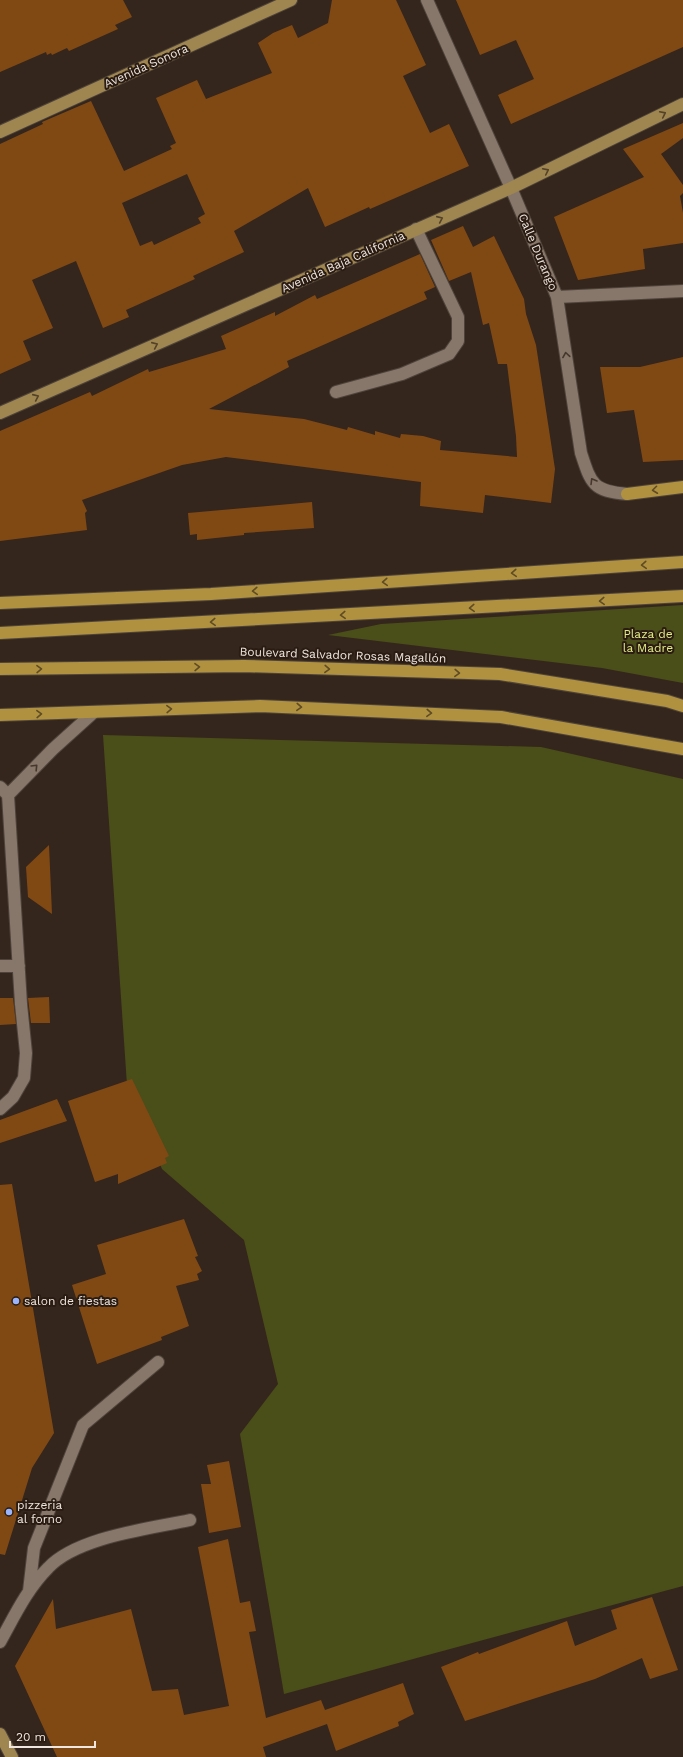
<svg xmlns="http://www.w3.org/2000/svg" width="683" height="1757" viewBox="0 0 683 1757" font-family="'Work Sans',sans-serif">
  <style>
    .green { fill: #4a4e18 }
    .building { fill: #804914; fill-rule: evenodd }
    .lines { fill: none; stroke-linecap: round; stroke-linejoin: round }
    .minor-casing { stroke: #4e433a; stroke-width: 14 }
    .major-casing { stroke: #4e433a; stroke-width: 14 }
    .highway-casing { stroke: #4e433a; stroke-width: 14 }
    .minor { stroke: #87766a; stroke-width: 12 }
    .major { stroke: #9f8650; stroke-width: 12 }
    .highway { stroke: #af913f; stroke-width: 12 }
    .oneway { stroke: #534128 }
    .oneway2 { stroke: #46372c }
    .oneway3 { stroke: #5f4b24 }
    .poi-dot { fill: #9ab5fd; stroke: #2a1c12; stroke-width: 1.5 }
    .labels { text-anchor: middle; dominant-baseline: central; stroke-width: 4; stroke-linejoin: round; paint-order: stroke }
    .street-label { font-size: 12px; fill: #efe6df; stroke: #2a1c12 }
    .park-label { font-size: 12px; fill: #e3ec83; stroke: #2a1c12 }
    .poi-label { font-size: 12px; fill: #efe6df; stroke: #2a1c12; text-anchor: start }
  </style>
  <rect width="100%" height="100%" fill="#34261c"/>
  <path class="green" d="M 683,605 L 683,683 L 602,668 L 328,635 L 381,624 Z
    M 103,735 L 541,747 L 683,779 L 683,1586 L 284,1694 L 240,1434 L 278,1384 L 244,1240 L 162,1169 L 127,1085 Z"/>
  <path class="building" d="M 0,0 L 123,0 L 132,17 L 115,25 L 118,29 L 69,51 L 67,48 L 52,55 L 51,53 L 47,55 L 46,52 L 0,72 Z
    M 332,0 L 396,0 L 426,65 L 403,76 L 430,133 L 449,124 L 469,166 L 370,209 L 369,207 L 325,227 L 308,188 L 234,231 L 244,252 L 193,276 L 195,279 L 126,310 L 129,317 L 103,328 L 76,261 L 32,280 L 53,328 L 23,341 L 31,360 L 0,374 L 0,144 L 43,124 L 42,122 L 91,101 L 124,171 L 172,149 L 170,146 L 176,143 L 156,98 L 197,80 L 206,99 L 272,73 L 258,43 L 273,33 L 292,25 L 298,38 L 328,23 ZM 187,174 L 205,214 L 198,218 L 201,223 L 154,245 L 152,241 L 140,246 L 122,203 Z
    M 456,0 L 683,0 L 683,47 L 511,124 L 498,95 L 534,79 L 516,40 L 480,55 Z
    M 683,123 L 683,138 L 661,154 L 683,185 L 683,193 L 680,196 L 683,213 L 683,243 L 643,249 L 645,269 L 578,280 L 554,217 L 644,177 L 623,149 Z
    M 463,226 L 473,247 L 494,236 L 524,299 L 526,314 L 536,345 L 555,469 L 551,503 L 485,495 L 483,513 L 420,506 L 421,482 L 226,457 L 182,465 L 82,500 L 87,511 L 85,513 L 87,530 L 0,541 L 0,431 L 90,392 L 92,396 L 148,369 L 149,372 L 226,349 L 221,336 L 275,312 L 275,316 L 315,295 L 317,299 L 420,254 L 435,287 L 424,292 L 427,299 L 287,361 L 289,367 L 209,409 L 304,419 L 347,430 L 348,427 L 375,435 L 375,431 L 400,438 L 401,434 L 423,436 L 441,441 L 440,450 L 517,457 L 516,436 L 507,364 L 498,364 L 489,323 L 483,325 L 471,272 L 449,281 L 431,240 Z
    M 683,357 L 683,460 L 643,462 L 634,410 L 607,413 L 600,367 L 640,367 Z
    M 312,502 L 314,528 L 244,533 L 244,535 L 197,540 L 197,534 L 190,535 L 188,513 Z
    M 49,845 L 52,914 L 28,897 L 26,867 Z
    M 49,997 L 50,1023 L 31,1023 L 28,998 Z
    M 0,998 L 13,998 L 16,1024 L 0,1025 Z
    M 132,1079 L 169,1156 L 165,1158 L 167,1163 L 118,1184 L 118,1174 L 95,1182 L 68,1101 Z
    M 57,1099 L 67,1121 L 0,1143 L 0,1120 Z
    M 12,1184 L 54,1433 L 32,1468 L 5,1555 L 0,1554 L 0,1185 Z
    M 184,1219 L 198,1256 L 195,1257 L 202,1271 L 197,1274 L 199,1280 L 176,1286 L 189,1326 L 161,1337 L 162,1340 L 97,1364 L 72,1285 L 106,1274 L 97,1245 Z
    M 229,1461 L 241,1527 L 209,1533 L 201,1484 L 211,1484 L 207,1465 Z
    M 228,1539 L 240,1603 L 250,1601 L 256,1631 L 249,1632 L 266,1718 L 321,1700 L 325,1710 L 403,1683 L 414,1714 L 398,1722 L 399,1726 L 336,1751 L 327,1724 L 263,1747 L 266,1757 L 57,1757 L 15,1666 L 53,1599 L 56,1629 L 131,1609 L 152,1691 L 178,1689 L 184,1715 L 229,1706 L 198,1547 Z
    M 652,1597 L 678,1670 L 650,1679 L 642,1658 L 595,1679 L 465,1721 L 441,1667 L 478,1652 L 479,1654 L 567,1621 L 575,1646 L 617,1629 L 611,1610 Z"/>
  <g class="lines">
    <defs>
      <path id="minor" d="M 427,0 L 511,188 L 557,297 L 581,453 C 591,484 593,491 627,494
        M 557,297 L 683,291
        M 336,392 L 402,374 L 449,354 L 458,341 L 458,317 L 416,229
        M 0,787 L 8,795 L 21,1004 L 26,1053 L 24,1078 L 13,1097 L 0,1109
        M 8,795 L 53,749 L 94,712
        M 0,966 L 19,966
        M 29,1591 L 34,1548 L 83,1425 L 158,1362
        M 0,1642 C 14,1617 27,1589 48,1568 C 77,1537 149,1529 190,1520"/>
      <path id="major" d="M 0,132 L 291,0
        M 0,413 L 511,188 L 683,104
        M 0,1734 L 12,1757"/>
      <path id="highway" d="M 627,494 L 683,487
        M 0,603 L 211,594 L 683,562
        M 0,633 L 683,596
        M 0,669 L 244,666 L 500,674 L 667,701 L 683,706
        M 0,715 L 260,706 L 501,717 L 683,749"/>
    </defs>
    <use href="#minor" class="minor-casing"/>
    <use href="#major" class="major-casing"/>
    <use href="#highway" class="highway-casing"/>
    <use href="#minor" class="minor"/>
    <use href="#major" class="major"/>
    <use href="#highway" class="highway"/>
  </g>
  <defs><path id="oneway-chevron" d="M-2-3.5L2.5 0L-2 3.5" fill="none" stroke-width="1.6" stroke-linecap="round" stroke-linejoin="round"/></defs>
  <g class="oneway">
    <use href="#oneway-chevron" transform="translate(663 114) rotate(-26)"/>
    <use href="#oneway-chevron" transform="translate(546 171) rotate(-26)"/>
    <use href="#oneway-chevron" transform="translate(440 219) rotate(-24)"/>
    <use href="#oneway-chevron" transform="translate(155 345) rotate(-24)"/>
    <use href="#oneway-chevron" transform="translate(36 397) rotate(-24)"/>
  </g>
  <g class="oneway2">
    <use href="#oneway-chevron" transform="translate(566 355) rotate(-99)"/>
    <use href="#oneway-chevron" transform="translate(593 481) rotate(-121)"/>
    <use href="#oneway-chevron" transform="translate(35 767) rotate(-46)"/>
  </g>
  <g class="oneway3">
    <use href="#oneway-chevron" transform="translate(655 490) rotate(173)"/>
    <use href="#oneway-chevron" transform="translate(644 565) rotate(176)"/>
    <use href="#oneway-chevron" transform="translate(514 573) rotate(176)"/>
    <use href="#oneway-chevron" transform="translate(385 582) rotate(176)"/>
    <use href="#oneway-chevron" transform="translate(255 591) rotate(176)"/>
    <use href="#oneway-chevron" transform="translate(602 601) rotate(177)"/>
    <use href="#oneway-chevron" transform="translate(472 608) rotate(177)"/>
    <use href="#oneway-chevron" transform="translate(343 615) rotate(177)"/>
    <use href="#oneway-chevron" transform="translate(213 622) rotate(177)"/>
    <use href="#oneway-chevron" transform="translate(197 667) rotate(-1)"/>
    <use href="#oneway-chevron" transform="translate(39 669) rotate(-1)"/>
    <use href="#oneway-chevron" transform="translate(327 669) rotate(2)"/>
    <use href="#oneway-chevron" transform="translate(457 673) rotate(2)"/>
    <use href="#oneway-chevron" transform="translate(299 707) rotate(3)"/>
    <use href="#oneway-chevron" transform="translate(169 709) rotate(-2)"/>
    <use href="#oneway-chevron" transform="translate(429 713) rotate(3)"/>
    <use href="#oneway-chevron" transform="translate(39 714) rotate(-2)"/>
  </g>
  <g class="poi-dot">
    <circle cx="16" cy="1301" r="4"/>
    <circle cx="9" cy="1512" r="4"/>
  </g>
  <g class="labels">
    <g class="street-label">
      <text transform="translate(146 66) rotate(-24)">Avenida Sonora</text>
      <text transform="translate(538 252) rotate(67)">Calle Durango</text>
      <text transform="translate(343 262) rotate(-24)">Avenida Baja California</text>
      <text transform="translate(343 655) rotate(2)">Boulevard Salvador Rosas Magallón</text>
    </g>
    <g class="park-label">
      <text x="648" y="634">Plaza de<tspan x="648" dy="14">la Madre</tspan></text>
    </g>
    <g class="poi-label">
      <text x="24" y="1301">salon de fiestas</text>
      <text x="17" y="1505">pizzeria<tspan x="17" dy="14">al forno</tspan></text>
    </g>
  </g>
  <path d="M10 1741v6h85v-6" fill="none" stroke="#efe6df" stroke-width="2"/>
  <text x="16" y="1741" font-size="12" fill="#efe6df" stroke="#2a1c12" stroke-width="3" paint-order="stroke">20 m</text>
</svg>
